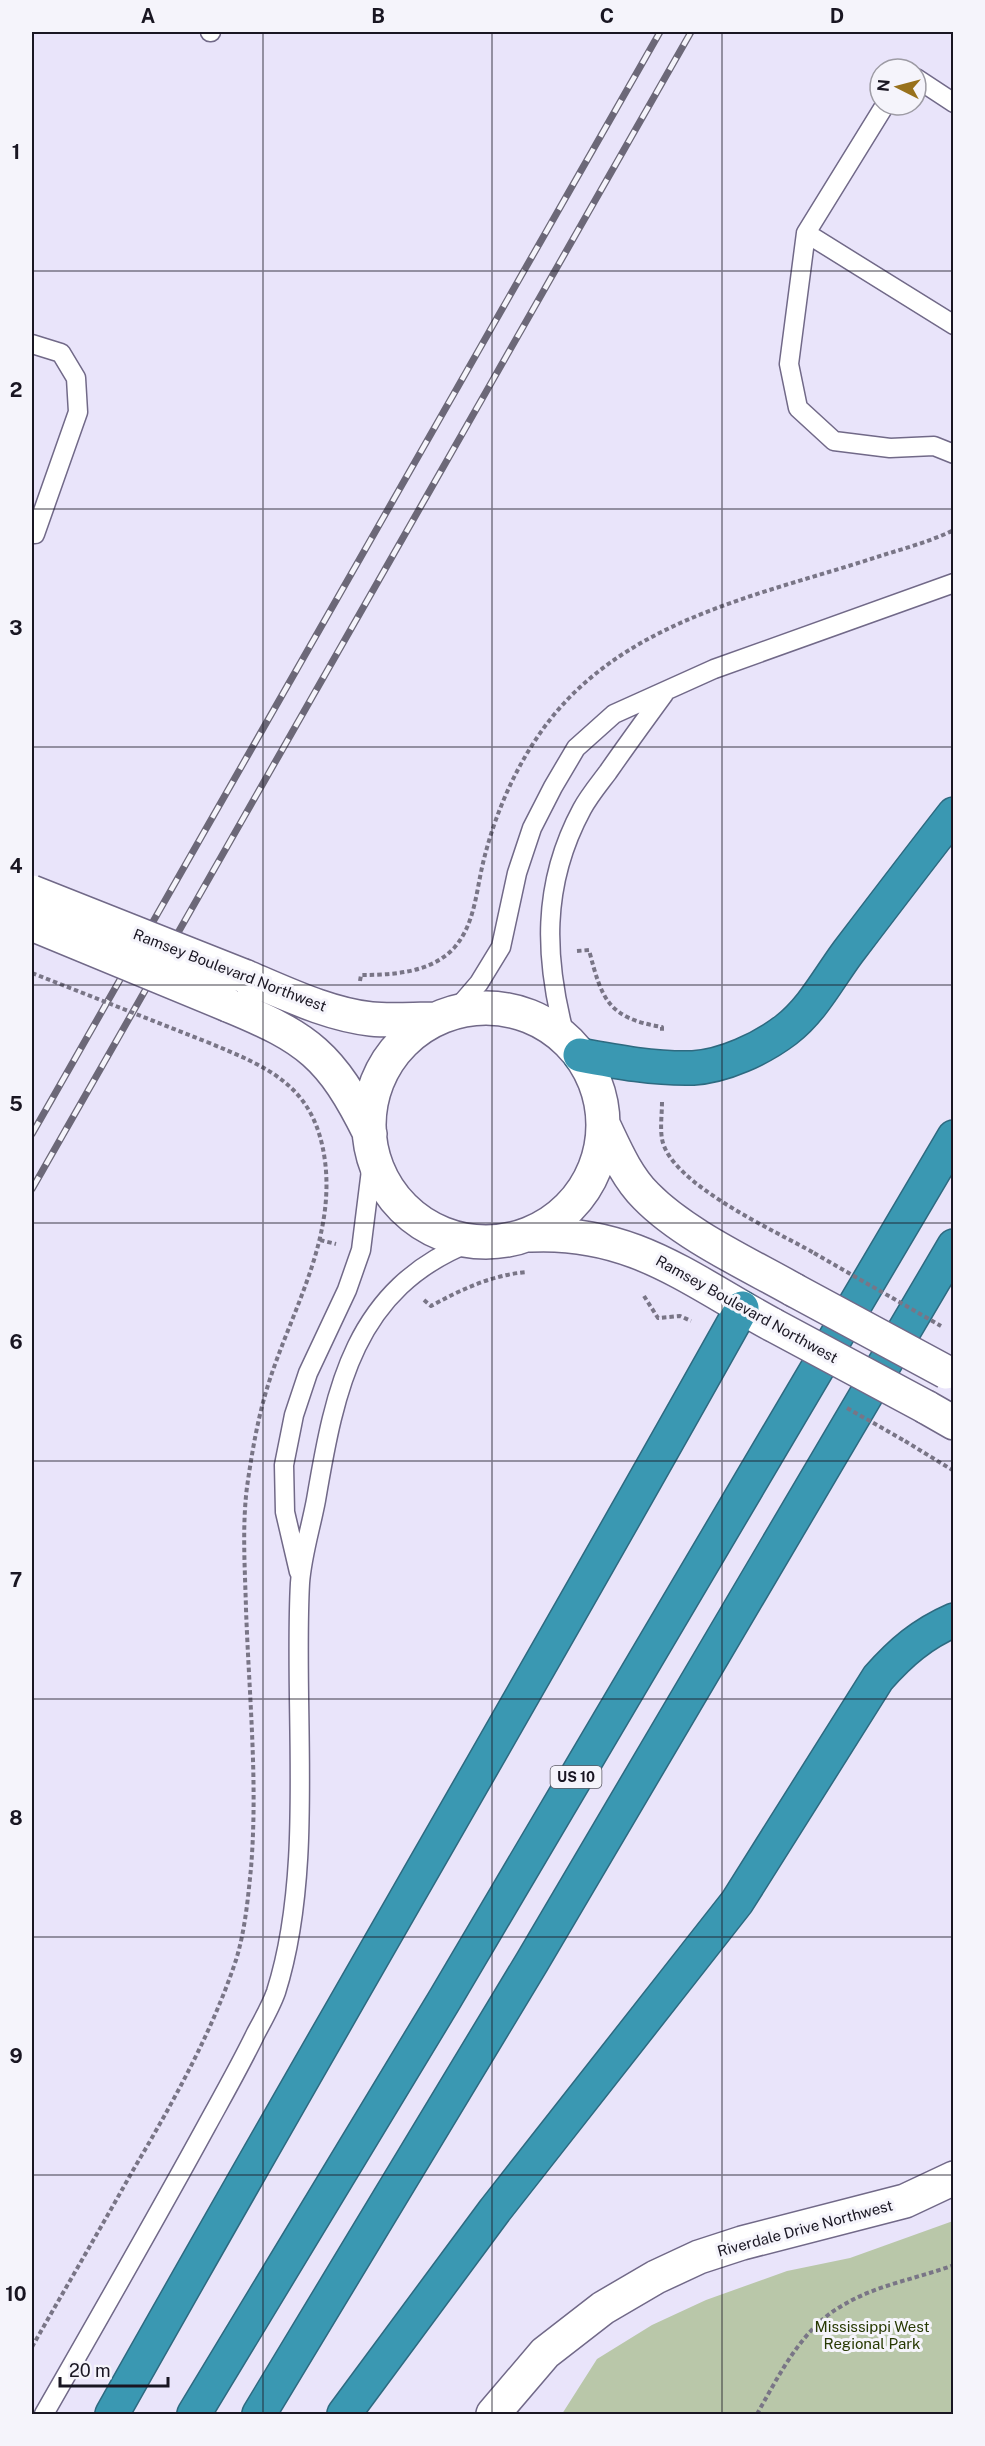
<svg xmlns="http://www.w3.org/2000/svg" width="985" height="2446" viewBox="0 0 985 2446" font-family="'Public Sans',sans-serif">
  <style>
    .green { fill: #b9c7a9 }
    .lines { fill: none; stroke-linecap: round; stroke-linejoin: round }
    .lane-casing { stroke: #716988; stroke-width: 21 }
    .secondary-casing { stroke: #716988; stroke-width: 36 }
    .highway-casing { stroke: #2e6a80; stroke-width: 36 }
    .path { stroke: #797586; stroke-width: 4; stroke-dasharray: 4.5 3; stroke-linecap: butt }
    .lane { stroke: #fff; stroke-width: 18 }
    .secondary { stroke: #fff; stroke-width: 33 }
    .highway { stroke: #3a98b2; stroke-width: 33 }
    .rail-casing { stroke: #6c6878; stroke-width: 7 }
    .rail { stroke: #f5f4fb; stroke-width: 4.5; stroke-dasharray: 14; stroke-linecap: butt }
    .secondary-bridge-casing { stroke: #716988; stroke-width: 36; stroke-linecap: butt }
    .path-bridge { stroke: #797586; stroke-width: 4; stroke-dasharray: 4.5 3; stroke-linecap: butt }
    .secondary-bridge { stroke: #fff; stroke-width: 33 }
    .grid { fill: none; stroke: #191622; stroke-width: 1.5; stroke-opacity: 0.55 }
    .labels { text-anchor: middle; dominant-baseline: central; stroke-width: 6; stroke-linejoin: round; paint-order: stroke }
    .shield { fill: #f5f4fb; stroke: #5b5963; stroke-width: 1.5 }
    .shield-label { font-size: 14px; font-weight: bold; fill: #191622 }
    .street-label { font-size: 15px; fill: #191622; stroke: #f5f4fb }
    .park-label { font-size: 15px; fill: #283903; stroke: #f5f4fb }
    .neatline { fill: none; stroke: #191622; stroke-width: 2 }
    .grid-label { font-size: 20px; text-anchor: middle; font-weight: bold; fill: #191622 }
  </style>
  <rect width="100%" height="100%" fill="#e9e4fa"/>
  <path class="green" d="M 953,2221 L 953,2414 L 562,2414 L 597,2359 L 652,2325 L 706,2300 L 787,2271 L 850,2258 Z"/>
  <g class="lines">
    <defs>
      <path id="lane" d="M 210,32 L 211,32
        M 916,78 L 954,103
        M 885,105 L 806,233 L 789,364 L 798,408 L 834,441 L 890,448 L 934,446 L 954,454
        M 806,233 L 954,325
        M 32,344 L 61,353 L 76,378 L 78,412 L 35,534 L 32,534
        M 454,1012 L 479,983 L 501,947 L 517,873 L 532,828 L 553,787 L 576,748 L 614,714 L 714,669 L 954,583
        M 566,1040 C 544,959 541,885 582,809 C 589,796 599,784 608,772 C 626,746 645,720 664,694
        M 299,1572 L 285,1512 L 284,1465 L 294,1415 L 308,1373 L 347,1290 L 361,1250 L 373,1154
        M 44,2414 C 99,2318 154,2222 207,2125 C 224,2094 241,2064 256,2033 C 263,2020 271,2006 276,1992 C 315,1869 293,1712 300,1583 C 302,1555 311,1527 316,1500 C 335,1388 354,1288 471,1242"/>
      <path id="secondary" d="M 244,976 C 285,993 327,1014 371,1019 C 392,1021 414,1019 436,1019
        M 228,1005 C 308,1038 331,1055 370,1134
        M369 1125a117 117 0 1 1 234 0a117 117 0 1 1-234 0Z
        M 603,1124 C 615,1149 626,1176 646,1196 C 683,1234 748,1264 794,1290
        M 530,1235 C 632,1230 688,1279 773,1325
        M 926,1407 L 954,1423
        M 493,2414 L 545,2353 L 603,2308 L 656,2277 L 699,2257 L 742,2243 L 905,2201 L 954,2178"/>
      <path id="highway" d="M 580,1055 C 617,1062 655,1069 693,1068 C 724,1066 761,1049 786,1030 C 813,1009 828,979 848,952 C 883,906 918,860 954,814
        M 112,2414 C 320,2044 535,1679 742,1308
        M 194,2414 L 445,1999 L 954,1137
        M 259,2414 L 532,1962 L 954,1246
        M 344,2414 L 495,2210 L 737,1902 L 878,1678 C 901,1652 922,1634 954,1620"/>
    </defs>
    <use href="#lane" class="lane-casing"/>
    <use href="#secondary" class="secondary-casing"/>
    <use href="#highway" class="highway-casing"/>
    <path class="path" d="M 577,951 L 589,950 C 602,1000 608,1018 662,1027 L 662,1031
      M 360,981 L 361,975 C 392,975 431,973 454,948 C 475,924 476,892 483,863 C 497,804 526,743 567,700 C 648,615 770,592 877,557 C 902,549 929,542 954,530
      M 662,1102 C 662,1114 660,1127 662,1139 C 670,1184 776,1231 814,1253
      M 320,1240 L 336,1244
      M 644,1296 L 658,1318 L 680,1316 L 691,1321
      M 424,1300 L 431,1306 C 462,1289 492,1275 527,1272
      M 905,1441 L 954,1471
      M 32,2347 C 65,2289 99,2231 132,2172 C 172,2104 211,2035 236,1960 C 245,1931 248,1898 251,1868 C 258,1782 249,1695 246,1609 C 245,1569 242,1527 247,1487 C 252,1452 258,1416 269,1382 C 292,1310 335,1240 325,1161 C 315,1086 270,1068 207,1042
      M 757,2414 C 780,2374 802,2327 845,2304 C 877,2285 919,2278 954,2265"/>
    <use href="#lane" class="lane"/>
    <use href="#secondary" class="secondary"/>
    <use href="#highway" class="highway"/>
    <defs>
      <path id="rail" d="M 32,1134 L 660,32
        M 32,1189 L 691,32"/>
    </defs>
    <use href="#rail" class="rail-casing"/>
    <use href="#rail" class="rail"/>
    <defs>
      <path id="secondary-bridge" d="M 32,892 L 244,976
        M 32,924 L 228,1005
        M 794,1290 L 946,1372
        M 773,1325 L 926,1407"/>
    </defs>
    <use href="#secondary-bridge" class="secondary-bridge-casing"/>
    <path class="path-bridge" d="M 32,973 L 207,1042
      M 814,1253 L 941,1326
      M 847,1408 L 905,1441"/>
    <use href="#secondary-bridge" class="secondary-bridge"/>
  </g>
  <path class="grid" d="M 263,32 L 263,2414M 492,32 L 492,2414M 722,32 L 722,2414M 32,271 L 954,271M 32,509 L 954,509M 32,747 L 954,747M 32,985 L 954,985M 32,1223 L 954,1223M 32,1461 L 954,1461M 32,1699 L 954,1699M 32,1937 L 954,1937M 32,2175 L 954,2175"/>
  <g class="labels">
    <rect class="shield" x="550.5" y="1766" width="51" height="22" rx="4.5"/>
    <g class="shield-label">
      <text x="576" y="1777">US 10</text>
    </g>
    <g class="street-label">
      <text transform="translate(230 970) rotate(21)">Ramsey Boulevard Northwest</text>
      <text transform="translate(747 1309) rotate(29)">Ramsey Boulevard Northwest</text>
      <text transform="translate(805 2228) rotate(-15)">Riverdale Drive Northwest</text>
    </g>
    <g class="park-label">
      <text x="872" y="2326">Mississippi West<tspan x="872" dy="17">Regional Park</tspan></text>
    </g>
  </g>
  <rect width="985" height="2446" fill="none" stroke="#f5f4fb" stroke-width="66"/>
  <g transform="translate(898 87) rotate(276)"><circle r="28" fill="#f5f4fb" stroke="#9d9ba4" stroke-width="1.5"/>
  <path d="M0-4.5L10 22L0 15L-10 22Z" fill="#98711c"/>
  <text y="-9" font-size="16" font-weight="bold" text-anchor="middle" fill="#191622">N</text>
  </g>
  <path d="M60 2377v9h108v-9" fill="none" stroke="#191622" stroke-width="3"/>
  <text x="69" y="2377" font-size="18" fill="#191622" stroke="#f5f4fb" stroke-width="4.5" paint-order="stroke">20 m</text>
  <rect x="33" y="33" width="919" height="2380" class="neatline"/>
  <g class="grid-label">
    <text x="148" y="23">A</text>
    <text x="378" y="23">B</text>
    <text x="607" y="23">C</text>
    <text x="837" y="23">D</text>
    <text x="16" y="159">1</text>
    <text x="16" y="397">2</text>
    <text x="16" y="635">3</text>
    <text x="16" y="873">4</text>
    <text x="16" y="1111">5</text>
    <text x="16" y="1349">6</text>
    <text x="16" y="1587">7</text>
    <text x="16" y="1825">8</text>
    <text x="16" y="2063">9</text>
    <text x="16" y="2301">10</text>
  </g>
</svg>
